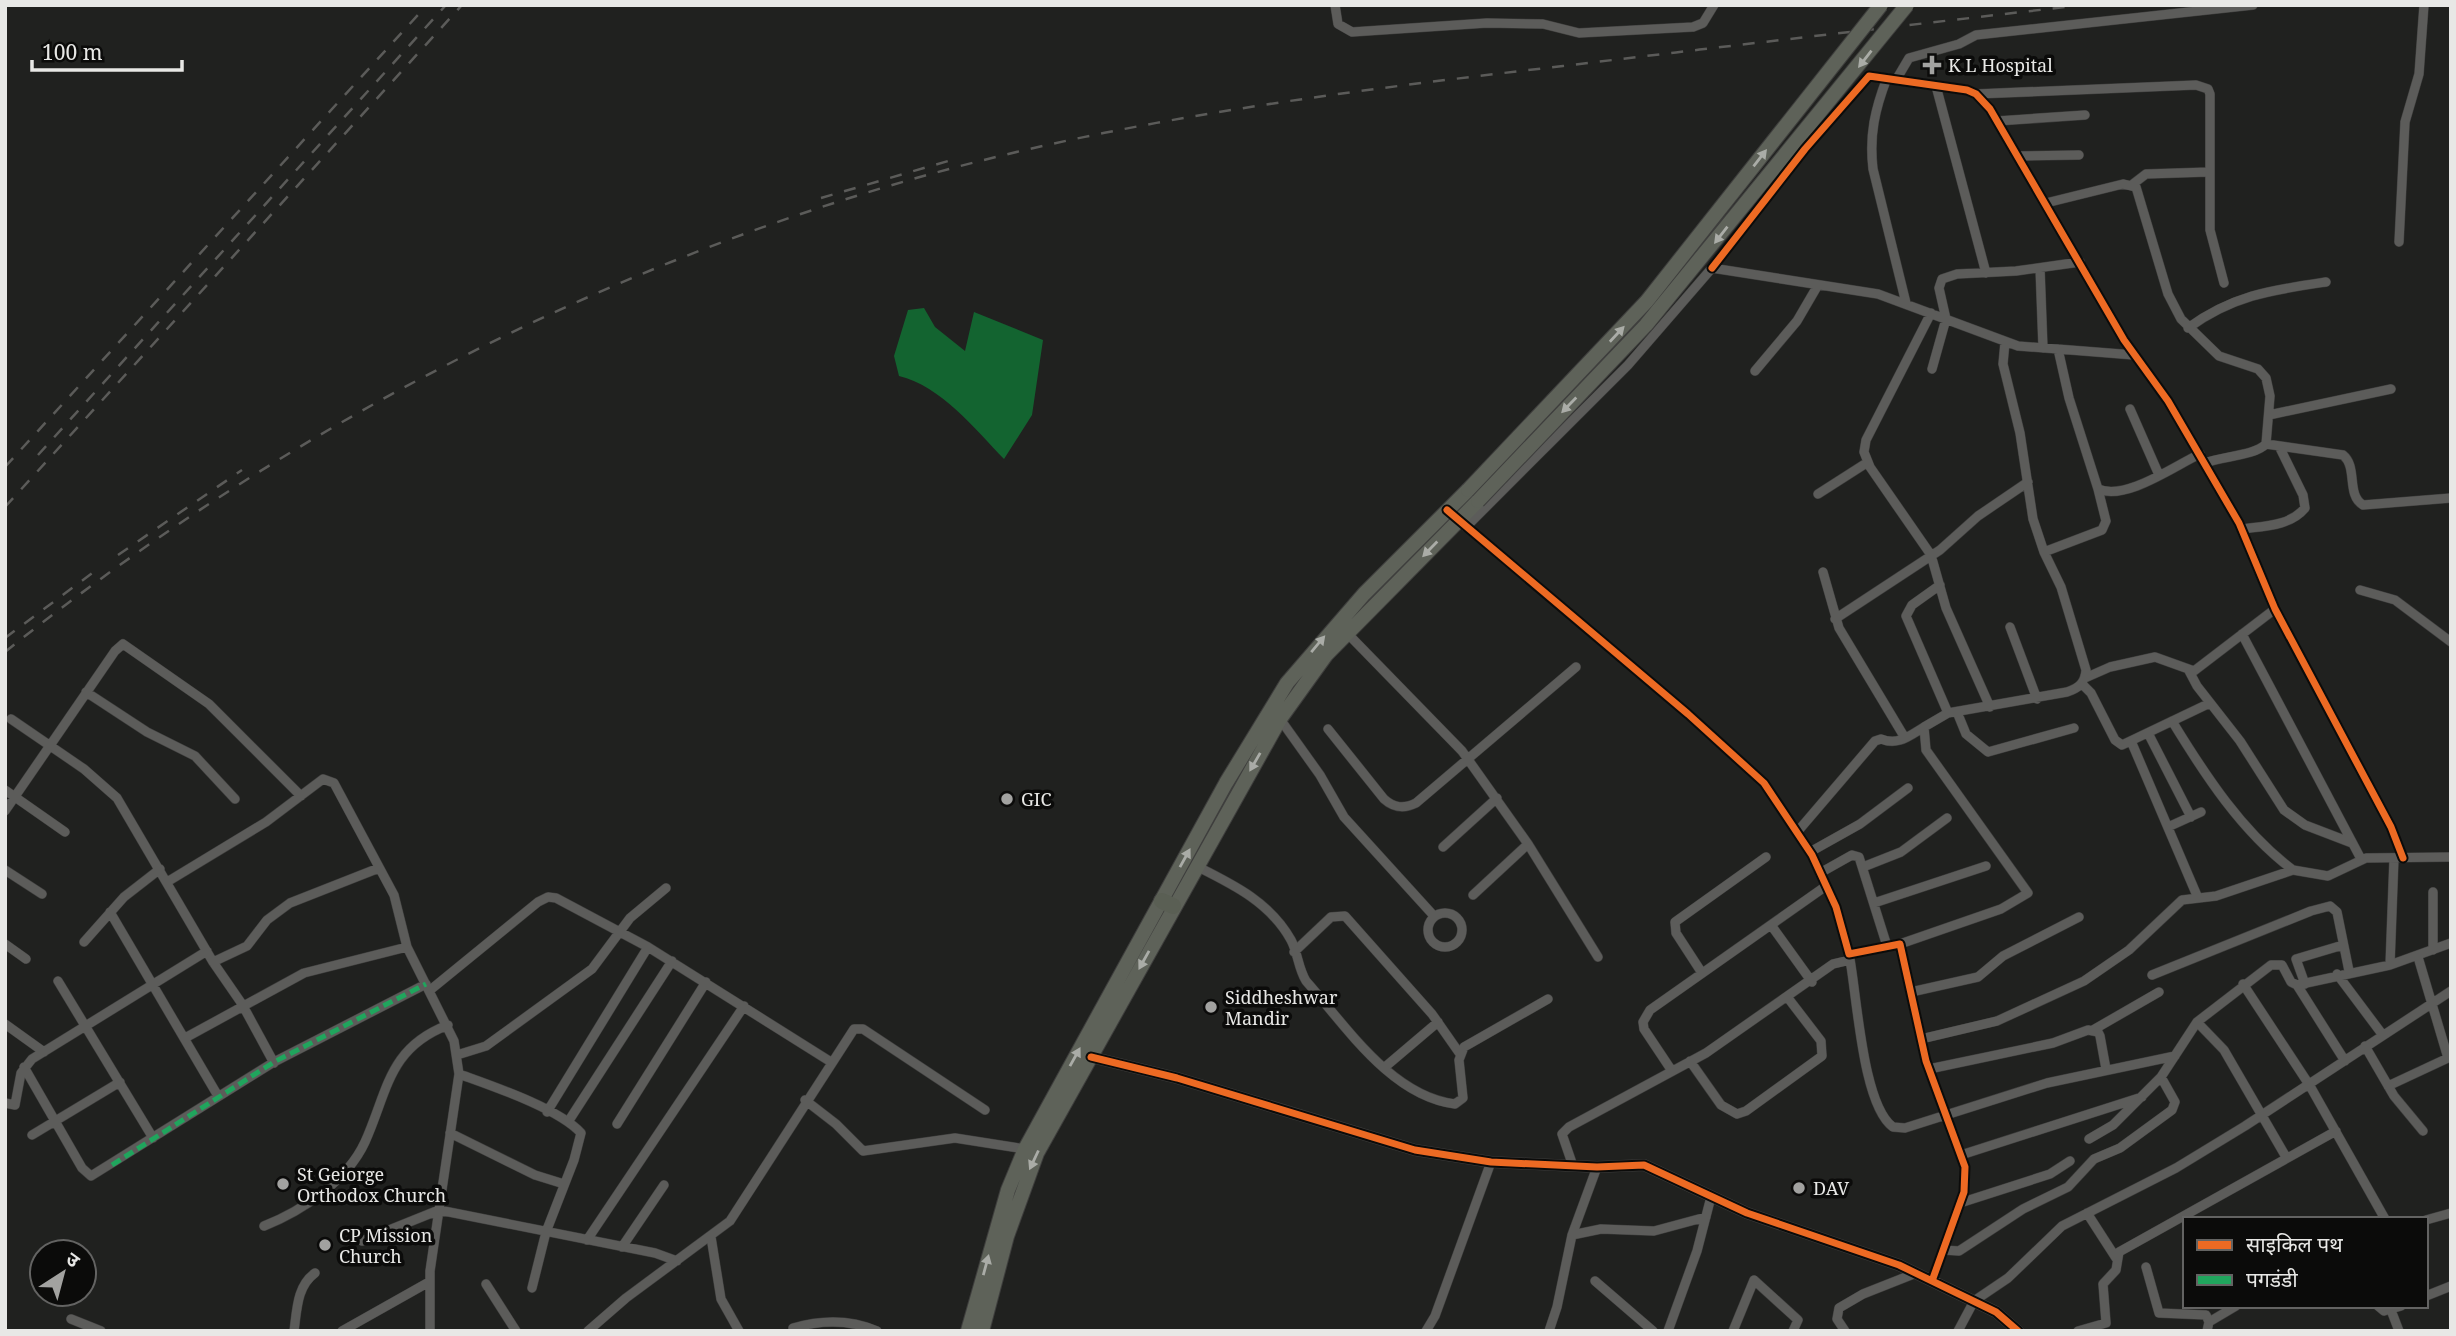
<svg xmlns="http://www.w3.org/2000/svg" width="2456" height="1336" viewBox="0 0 2456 1336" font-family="'Noto Serif','Noto Sans Devanagari',serif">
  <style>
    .water { fill: #136430 }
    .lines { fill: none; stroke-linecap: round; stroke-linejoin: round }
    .minor-casing { stroke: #3e3e3d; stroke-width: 10 }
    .tertiary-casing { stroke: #3e3e3d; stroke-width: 12 }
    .primary-casing { stroke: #3e3e3d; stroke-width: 16 }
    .trunk-casing { stroke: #3e3e3d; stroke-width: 18 }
    .minor { stroke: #5c5c5a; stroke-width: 9 }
    .tertiary { stroke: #5c5c5a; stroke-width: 10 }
    .primary { stroke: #5e6259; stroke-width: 14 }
    .trunk { stroke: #5a5f54; stroke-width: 16 }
    .rail { stroke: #5b5b59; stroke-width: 2.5; stroke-dasharray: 12 12; stroke-linecap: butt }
    .primary-bridge-casing { stroke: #3e3e3d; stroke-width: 16; stroke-linecap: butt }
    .primary-bridge { stroke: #5e6259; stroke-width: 14 }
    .quiet { stroke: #20a55d; stroke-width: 5; stroke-dasharray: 10 5; stroke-linecap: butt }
    .cycleway-casing { stroke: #0b0b0a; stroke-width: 11 }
    .cycleway { stroke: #ed6a23; stroke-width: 7 }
    .oneway { fill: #aaaca7 }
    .poi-dot { fill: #a2a2a0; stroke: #0b0b0a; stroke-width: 2.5 }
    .labels { text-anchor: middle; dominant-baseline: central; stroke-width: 7; stroke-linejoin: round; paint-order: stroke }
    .poi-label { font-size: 18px; fill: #e8e8e6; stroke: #0b0b0a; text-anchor: start }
  </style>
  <rect width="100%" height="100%" fill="#20211f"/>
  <path class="water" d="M 924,308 L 935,327 L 965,351 L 974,312 L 1043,340 L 1032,415 L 1004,459 C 975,429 941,386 899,376 L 894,356 L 908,310 Z"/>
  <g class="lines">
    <defs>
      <path id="minor" d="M 1335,5 L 1338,24 L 1352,32 L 1487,23 L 1543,24 L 1579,33 L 1693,27 L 1703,23 L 1714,5
        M 1887,78 C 1875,109 1869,135 1873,169 L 1906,303
        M 1896,80 L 1909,58 L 1959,44 L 1976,35 L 2253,5
        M 1936,86 L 1986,273
        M 1976,94 L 2196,85 L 2208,89 L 2210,94 L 2210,230 L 2224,283
        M 1997,121 L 2085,115
        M 2018,156 L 2079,155
        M 2133,184 L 2146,174 L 2209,172
        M 2046,203 L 2123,184 L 2136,187 L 2168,294 L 2181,319 L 2219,356 L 2258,369 L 2266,378 L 2270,396 L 2266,444 C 2254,456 2223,456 2205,463
        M 2399,242 L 2405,122 L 2419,74 L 2424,5
        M 1712,268 L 1805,149 L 1869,76 L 1967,90 L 1976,94 L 1990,109 L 2124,340 L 2168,401 L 2239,523 L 2275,609 L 2391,827 L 2403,858
        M 2040,268 L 2043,348
        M 1931,313 L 1866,440 L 1864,452 L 1870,467 L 1931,555 L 1946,608 L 1990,707
        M 2188,328 C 2233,295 2272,290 2326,282
        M 2058,349 L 2069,398 L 2098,489 C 2126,501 2174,466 2200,454
        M 1932,369 L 1946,319 L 1939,288 L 1942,279 L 1957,274 L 2016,271 L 2080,262
        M 1755,371 L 1797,321 L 1818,285
        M 2130,409 L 2159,475
        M 2269,415 L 2391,389
        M 2266,444 L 2343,455 C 2358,467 2346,495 2363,505 L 2451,498
        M 1818,494 L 1868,462
        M 1447,510 L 1688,714 L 1764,783 L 1812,855 L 1836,907 L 1849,954 L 1900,944 L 1926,1061 L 1965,1167 L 1964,1192 L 1932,1281
        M 1466,527 L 1628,365 L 1712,268 L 1878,294 L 2018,346 L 2134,355
        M 2242,529 C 2265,526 2290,526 2305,508 L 2303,495 L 2279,446
        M 2044,552 L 2102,530 L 2106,521 L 2098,489
        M 1823,572 L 1839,628 L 1905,738
        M 1940,585 L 1912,605 L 1906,616 L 1948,713
        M 2360,590 L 2395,600 L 2451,642
        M 1835,619 L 1940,550 L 1978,516 L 2028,482
        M 2010,627 L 2037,699
        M 1347,633 L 1462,751 L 1528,844 L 1598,957
        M 2242,634 L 2361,859
        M 2188,669 L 2197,686 L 2240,741 L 2284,810 L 2305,825 L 2352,843
        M 2085,678 L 2110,667 L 2155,657 L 2194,671 L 2275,609
        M 2082,684 L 2091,693 L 2115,740 L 2122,745 L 2210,703
        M 86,692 L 147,732 L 195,756 L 235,799
        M 1957,712 L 1966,734 L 1988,752 L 2074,728
        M 11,719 L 84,769 L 117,798 L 213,962 L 242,1004 L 274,1063
        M 1280,719 L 1320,775 L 1344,817 L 1434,916
        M 2172,721 C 2205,775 2242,832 2293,870
        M 1328,729 L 1384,799 C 1394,808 1404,809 1416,803 L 1576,667
        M 2148,733 L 2191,817
        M 2131,741 L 2198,898
        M 5,790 L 65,832
        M 5,811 L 115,651 L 123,644 L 209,704 L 301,796
        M 2168,827 L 2201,812
        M 1798,831 L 1875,741 L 1881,739 C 1898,746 1909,736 1924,727
        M 1443,847 L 1497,798
        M 1810,852 L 1860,824 L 1908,788
        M 1196,866 C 1232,884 1270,902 1291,940 C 1298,953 1298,968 1306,981 C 1346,1026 1391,1096 1455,1104 L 1463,1098 L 1459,1060 L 1464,1047 L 1548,999
        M 1863,867 L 1901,852 L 1947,818
        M 5,870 L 42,894
        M 1820,873 L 1852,855 L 1859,857 L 1887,946
        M 167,882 L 266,822 L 323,779 L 334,783 L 394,895 L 407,947 L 454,1041 L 459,1074 L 430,1271 L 430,1331
        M 1473,895 L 1528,844
        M 1874,903 L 1986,866
        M 110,912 L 218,1096
        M1428 930a17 17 0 1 1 34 0a17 17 0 1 1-34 0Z
        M 1771,925 L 1812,982
        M 84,942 L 124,897 L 160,869
        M 5,944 L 26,959
        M 1900,944 L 2001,909 L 2028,893 L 1926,750 L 1924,727 L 1948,713 L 2067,692 C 2079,688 2085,683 2086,670 L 2061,587 L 2044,552 L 2033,519 L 2020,433 L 2003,364 L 2005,342
        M 2433,950 L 2433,892
        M 1294,952 L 1331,917 L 1345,916 L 1432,1014 L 1460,1054
        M 1849,954 C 1857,993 1862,1105 1893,1127 L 1905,1128 L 2047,1083 L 2175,1056
        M 213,962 L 247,946 L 267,920 L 290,903 L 379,868
        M 2390,965 L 2394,858
        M 1702,973 L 1676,933 L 1675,922 L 1766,857
        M 2337,974 L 2382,1034
        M 2152,975 L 2311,911 L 2330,906 L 2337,912 L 2349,971
        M 58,981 L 153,1138
        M 2243,984 L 2310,1086 L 2385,1219
        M 2305,984 L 2296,959 L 2343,945
        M 2297,985 L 2345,1061
        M 429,991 L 538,902 L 548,897 L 556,898 L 648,947 L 831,1062
        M 1911,992 L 1978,977 L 2003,956 L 2079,917
        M 2197,1022 L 2224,1050 L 2286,1157
        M 5,1024 L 44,1052
        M 2093,1030 L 2159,992
        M 185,1038 L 304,973 L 407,947
        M 1921,1039 L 1997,1021 L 2084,981 L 2129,950 L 2182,900 L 2216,896 L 2293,870 L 2328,876 L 2366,858 L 2451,857
        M 2365,1046 L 2394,1096 L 2423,1131
        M 457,1055 L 486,1046 L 592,969 L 630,918 L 666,888
        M 1690,1061 L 1721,1105 L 1737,1114 L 1746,1111 L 1822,1056 L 1821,1041 L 1788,998
        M 24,1067 L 82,1168 L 91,1176 L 274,1062 L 426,984
        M 1385,1067 L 1438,1022
        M 1929,1069 L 2053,1043 L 2088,1030 L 2098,1032 L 2100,1036 L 2106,1069
        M 1672,1071 L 1644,1029 L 1643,1022 L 1650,1010 L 1826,886
        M 459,1074 C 492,1086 558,1108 581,1133 L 574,1160 L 546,1232 L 532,1288
        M 2388,1086 L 2448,1058 L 2418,957
        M 805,1100 L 836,1124 L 863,1151 L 955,1138 L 1025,1149
        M 5,1103 L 15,1105 L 21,1073 L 32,1059 L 207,951
        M 547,1112 L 648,947
        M 568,1122 L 672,961
        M 617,1124 L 706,982
        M 450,1133 L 535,1175 L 564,1184
        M 32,1135 L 120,1082
        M 2089,1139 L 2113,1125 L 2161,1077
        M 1961,1155 L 2142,1097
        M 1573,1166 L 1562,1134 L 1569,1127 L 1706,1053 L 1833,964 L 1850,960
        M 1597,1167 L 1572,1235 L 1601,1229 L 1654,1231 L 1706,1217
        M 1960,1203 L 2050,1174 L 2070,1161
        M 2087,1213 L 2116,1258
        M 2426,1220 L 2451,1213
        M 264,1226 C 302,1211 347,1181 365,1142 C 388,1091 388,1048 448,1025
        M 711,1237 L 721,1299 L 739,1331
        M 587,1240 L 744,1006
        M 362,1241 L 439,1210 L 655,1253 L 677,1261
        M 622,1247 L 664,1185
        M 1943,1250 L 1959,1251 L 2023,1209 L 2068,1187 L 2094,1159 L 2120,1148 L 2172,1110 L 2175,1102 L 2161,1077 L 2197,1022 L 2271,965 L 2282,965 L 2291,982 L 2297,985 L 2390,965 L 2451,943
        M 2146,1267 L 2159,1313 L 2206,1315 L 2209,1322 L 2207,1331
        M 1595,1281 L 1653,1331
        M 486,1284 L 516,1331
        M 2426,1296 L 2451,1286
        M 2378,1306 L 2384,1311 L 2401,1306
        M 2391,1310 L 2399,1331
        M 71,1319 L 101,1331
        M 2209,1322 L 2236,1306
        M 793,1328 C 821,1320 849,1319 877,1331
        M 294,1331 C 297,1309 297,1286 315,1273
        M 342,1331 L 429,1282
        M 588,1331 L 626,1298 L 730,1221 L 854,1029 L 863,1029 L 985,1110
        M 1426,1331 L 1435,1316 L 1491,1162
        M 1549,1331 L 1557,1307 L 1572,1235
        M 1668,1331 L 1697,1251 L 1711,1197
        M 1733,1331 L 1754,1280 L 1798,1320 L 1793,1331
        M 1845,1331 L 1837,1319 L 1839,1308 L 1863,1294 L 1916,1273
        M 1958,1331 L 1974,1301 L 2008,1278 L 2062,1226 L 2176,1168 L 2245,1126 L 2451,991
        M 2078,1331 L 2106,1323 L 2103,1284 L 2116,1270 L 2119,1252 L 2336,1131"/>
      <path id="tertiary" d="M 1091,1057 L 1177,1078 L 1415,1150 L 1491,1162 L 1597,1167 L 1644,1165 L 1747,1213 L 1899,1265 L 1996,1312 L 2018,1331"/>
      <path id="primary" d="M 968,1331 L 1008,1190 L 1025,1149 L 1226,783 L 1287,683 L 1364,594 L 1468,490
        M 982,1331 L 1007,1236 L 1037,1153 L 1280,719 L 1326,655 L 1478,501"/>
      <path id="trunk" d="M 1162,901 L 1173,906"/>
    </defs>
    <use href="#minor" class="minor-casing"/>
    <use href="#tertiary" class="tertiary-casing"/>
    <use href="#primary" class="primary-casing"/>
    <use href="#trunk" class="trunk-casing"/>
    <use href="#minor" class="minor"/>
    <use href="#tertiary" class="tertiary"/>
    <use href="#primary" class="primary"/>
    <use href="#trunk" class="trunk"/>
    <path class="rail" d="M 821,198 L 955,159
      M 38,455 L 446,5
      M 5,467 L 427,5
      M 5,507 L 462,5
      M 118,555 L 242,470
      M 5,638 L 95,571
      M 5,652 C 301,415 655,236 1025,150 C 1202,109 1383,87 1563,66 C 1736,45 1909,25 2083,5"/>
    <defs>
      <path id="primary-bridge" d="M 1468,490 L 1647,301 L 1881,5
        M 1478,501 L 1646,325 L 1907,5"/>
    </defs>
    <use href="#primary-bridge" class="primary-bridge-casing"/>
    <use href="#primary-bridge" class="primary-bridge"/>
    <path class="quiet" d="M 112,1165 L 274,1062 L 426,984"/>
    <defs>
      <path id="cycleway" d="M 1712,268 L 1805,149 L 1869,76 L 1967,90 L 1976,94 L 1990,109 L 2124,340 L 2168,401 L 2239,523 L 2275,609 L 2391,827 L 2403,858
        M 1447,510 L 1688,714 L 1764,783 L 1812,855 L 1836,907 L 1849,954 L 1900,944 L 1926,1061 L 1965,1167 L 1964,1192 L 1932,1281
        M 1091,1057 L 1177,1078 L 1415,1150 L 1491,1162 L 1597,1167 L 1644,1165 L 1747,1213 L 1899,1265 L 1996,1312 L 2018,1331"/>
    </defs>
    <use href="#cycleway" class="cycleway-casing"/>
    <use href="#cycleway" class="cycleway"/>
  </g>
  <defs><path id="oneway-solid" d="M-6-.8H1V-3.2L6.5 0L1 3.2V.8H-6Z" transform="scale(1.75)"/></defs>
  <g class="oneway">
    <use href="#oneway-solid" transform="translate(1865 59) rotate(128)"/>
    <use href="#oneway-solid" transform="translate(1760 158) rotate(-52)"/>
    <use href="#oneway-solid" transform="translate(1721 235) rotate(128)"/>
    <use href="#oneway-solid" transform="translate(1617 334) rotate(-47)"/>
    <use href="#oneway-solid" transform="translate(1569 405) rotate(134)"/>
    <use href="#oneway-solid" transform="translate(1430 549) rotate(134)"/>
    <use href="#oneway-solid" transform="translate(1318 644) rotate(-50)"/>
    <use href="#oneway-solid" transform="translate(1255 762) rotate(120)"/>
    <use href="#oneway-solid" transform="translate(1185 858) rotate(-61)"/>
    <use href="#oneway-solid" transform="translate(1144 960) rotate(119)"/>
    <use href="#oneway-solid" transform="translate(1075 1057) rotate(-61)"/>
    <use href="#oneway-solid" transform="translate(1034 1160) rotate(115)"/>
    <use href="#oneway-solid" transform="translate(986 1265) rotate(-75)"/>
  </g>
  <g class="poi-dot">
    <path d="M1928.5 54.5h7v7h7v7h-7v7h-7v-7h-7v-7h7z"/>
    <circle cx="1007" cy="799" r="7"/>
    <circle cx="1211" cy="1007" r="7"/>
    <circle cx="283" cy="1184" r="7"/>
    <circle cx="1799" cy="1188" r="7"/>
    <circle cx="325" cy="1245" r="7"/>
  </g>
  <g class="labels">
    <g class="poi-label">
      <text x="1948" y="65">K L Hospital</text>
      <text x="1021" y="799">GIC</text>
      <text x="1225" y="997">Siddheshwar<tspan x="1225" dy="21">Mandir</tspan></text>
      <text x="297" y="1174">St Geiorge<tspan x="297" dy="21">Orthodox Church</tspan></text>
      <text x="1813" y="1188">DAV</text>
      <text x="339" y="1235">CP Mission<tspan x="339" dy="21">Church</tspan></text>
    </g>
  </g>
  <rect width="2456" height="1336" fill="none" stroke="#e8e8e6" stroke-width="14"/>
  <rect x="2183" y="1217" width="245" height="91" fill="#0b0b0a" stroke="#636362" stroke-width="2"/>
  <rect x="2197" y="1240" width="35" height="10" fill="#ed6a23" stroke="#636362" stroke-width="2"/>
  <text x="2246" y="1252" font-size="21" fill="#e8e8e6">साइकिल पथ</text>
  <rect x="2197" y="1275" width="35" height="10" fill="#20a55d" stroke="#636362" stroke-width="2"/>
  <text x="2246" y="1287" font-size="21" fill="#e8e8e6">पगडंडी</text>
  <g transform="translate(63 1273) rotate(36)"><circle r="33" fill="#0b0b0a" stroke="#636362" stroke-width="2"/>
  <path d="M0-5L12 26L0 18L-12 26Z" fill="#a2a2a0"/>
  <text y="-10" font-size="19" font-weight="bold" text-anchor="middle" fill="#e8e8e6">उ</text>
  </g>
  <path d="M32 60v10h150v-10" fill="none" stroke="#e8e8e6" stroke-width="3.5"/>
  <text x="42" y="60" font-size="21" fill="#e8e8e6" stroke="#0b0b0a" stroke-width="5" paint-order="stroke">100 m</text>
</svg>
